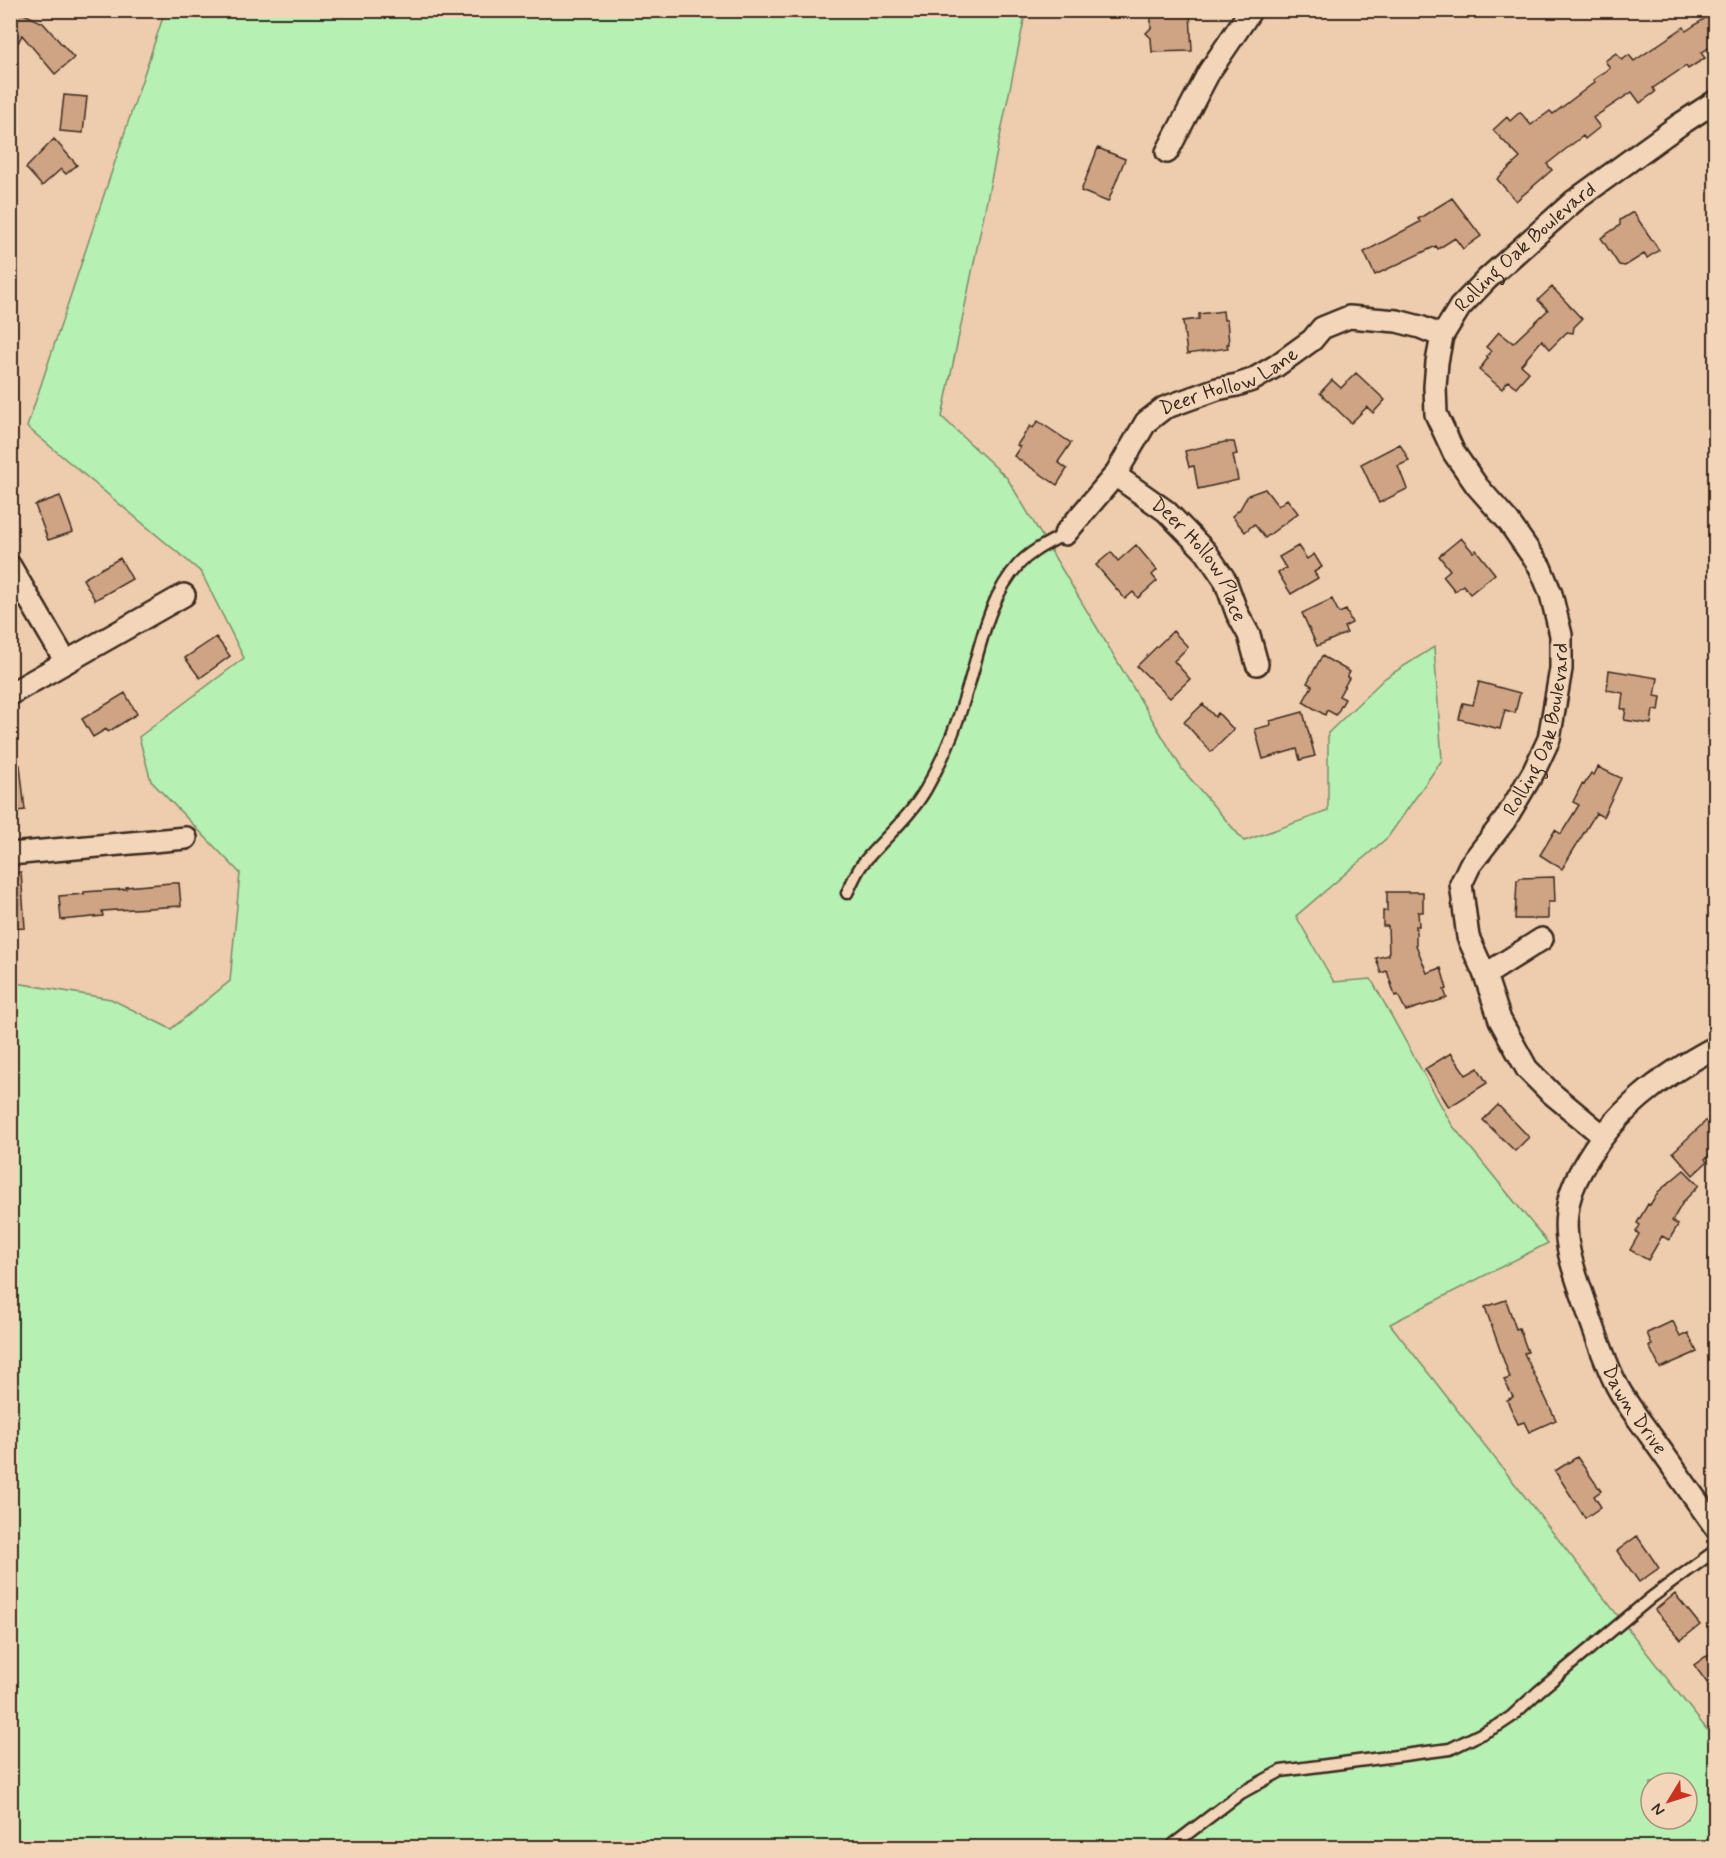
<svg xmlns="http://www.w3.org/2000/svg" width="1726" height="1858" viewBox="0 0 1726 1858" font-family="Mynerve,sans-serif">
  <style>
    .green { fill: #b6f0b3; stroke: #788d68; stroke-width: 1.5; fill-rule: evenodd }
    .building { fill: #cea485; stroke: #3b2a1e; stroke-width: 1.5 }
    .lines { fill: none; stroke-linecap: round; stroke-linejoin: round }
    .lane-casing { stroke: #3b2a1e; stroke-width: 15 }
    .street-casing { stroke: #3b2a1e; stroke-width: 26 }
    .lane { stroke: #f3d6ba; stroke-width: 10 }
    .street { stroke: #f3d6ba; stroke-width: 21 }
    .labels { text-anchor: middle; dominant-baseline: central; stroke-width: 6; stroke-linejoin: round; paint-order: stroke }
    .street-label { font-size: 20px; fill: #3b2a1e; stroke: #f3d6ba }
  </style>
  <rect width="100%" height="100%" fill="#eeccae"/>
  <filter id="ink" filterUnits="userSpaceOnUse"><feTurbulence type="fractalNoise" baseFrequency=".0167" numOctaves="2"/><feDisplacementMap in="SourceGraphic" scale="12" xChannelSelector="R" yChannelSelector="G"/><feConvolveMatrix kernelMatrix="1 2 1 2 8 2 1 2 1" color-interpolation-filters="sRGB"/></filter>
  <g filter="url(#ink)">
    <path class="green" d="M 165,11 L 1026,11 L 942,417 L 1007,478 L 1182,769 L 1244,841 L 1328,811 L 1328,733 L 1385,678 L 1434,647 L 1442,760 L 1388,837 L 1296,916 L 1334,982 L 1371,979 L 1452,1125 L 1548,1243 L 1390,1324 L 1715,1740 L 1715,1847 L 11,1847 L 10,982 L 111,999 L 171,1029 L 230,981 L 240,873 L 151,781 L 139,737 L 244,658 L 201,572 L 27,427 ZM 1651,1783 L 1687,1783 L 1687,1819 L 1651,1819 Z"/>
    <path class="building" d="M 16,10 L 43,23 L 74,58 L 55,74 L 22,35 L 10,59 L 10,21 Z
      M 1151,10 L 1184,10 L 1185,13 L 1190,13 L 1192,51 L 1152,52 L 1151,38 L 1146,33 L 1151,28 Z
      M 1716,11 L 1716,43 L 1701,53 L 1705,58 L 1688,69 L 1686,66 L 1653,88 L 1655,92 L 1640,103 L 1632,92 L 1593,118 L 1600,127 L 1585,139 L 1583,136 L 1571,145 L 1547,164 L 1552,170 L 1516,201 L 1497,179 L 1520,158 L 1493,130 L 1507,117 L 1510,121 L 1520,112 L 1531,125 L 1550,111 L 1553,114 L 1595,82 L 1593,80 L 1610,68 L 1605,61 L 1616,53 L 1622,60 L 1629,55 L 1634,61 L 1684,27 L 1686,31 Z
      M 64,95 L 87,97 L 83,133 L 60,131 Z
      M 54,139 L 77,165 L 66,174 L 61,169 L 42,186 L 26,168 Z
      M 1098,148 L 1125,159 L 1108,202 L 1081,191 Z
      M 1452,198 L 1481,236 L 1463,249 L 1455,238 L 1438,249 L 1436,246 L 1375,275 L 1364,252 L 1420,222 L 1418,219 Z
      M 1633,212 L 1659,250 L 1647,258 L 1644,254 L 1625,266 L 1619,265 L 1601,238 L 1620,225 L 1620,220 Z
      M 1552,287 L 1582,319 L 1574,327 L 1573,333 L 1567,332 L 1550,349 L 1542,340 L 1521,365 L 1529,372 L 1516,387 L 1508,381 L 1502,389 L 1479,370 L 1488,358 L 1486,357 L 1491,351 L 1486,347 L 1499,332 L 1513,343 L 1548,310 L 1538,300 Z
      M 1223,311 L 1224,320 L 1227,320 L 1229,344 L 1227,344 L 1228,348 L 1187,354 L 1183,321 L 1199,319 L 1199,314 Z
      M 1356,373 L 1385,400 L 1373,413 L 1367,407 L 1351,423 L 1320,393 L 1332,380 L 1341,388 Z
      M 1038,421 L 1071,443 L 1058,462 L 1067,469 L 1057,485 L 1014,456 L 1020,447 L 1017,445 L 1030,426 L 1033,428 Z
      M 1225,442 L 1234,442 L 1237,454 L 1233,455 L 1238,480 L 1198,489 L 1194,466 L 1189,467 L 1185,451 Z
      M 1400,444 L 1409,461 L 1398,466 L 1407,489 L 1379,503 L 1361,464 Z
      M 1265,489 L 1278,506 L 1287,499 L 1298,513 L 1265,538 L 1254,524 L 1245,532 L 1232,516 L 1240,509 L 1248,495 Z
      M 60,496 L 73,532 L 48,540 L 35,505 Z
      M 1461,538 L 1473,552 L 1476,550 L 1495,574 L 1470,594 L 1463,585 L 1455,591 L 1443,576 L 1450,570 L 1439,556 Z
      M 1136,545 L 1157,570 L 1152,575 L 1157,581 L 1138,598 L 1133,592 L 1125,599 L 1096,565 L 1111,552 L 1118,561 Z
      M 1298,546 L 1307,559 L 1314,554 L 1322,567 L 1314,572 L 1318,578 L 1291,594 L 1278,573 L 1286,568 L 1279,557 Z
      M 120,558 L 132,579 L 95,600 L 83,579 Z
      M 1332,599 L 1339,613 L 1346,610 L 1352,623 L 1344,627 L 1347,633 L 1317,646 L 1302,613 Z
      M 1173,631 L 1188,647 L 1174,661 L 1190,679 L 1170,698 L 1137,666 Z
      M 216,637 L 230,656 L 200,678 L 185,658 Z
      M 1322,656 L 1350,672 L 1347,677 L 1349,678 L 1339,696 L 1345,699 L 1336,715 L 1327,710 L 1325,715 L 1303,702 L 1312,686 L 1307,683 Z
      M 1609,670 L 1658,678 L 1655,696 L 1661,697 L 1659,711 L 1653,710 L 1651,724 L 1624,720 L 1626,709 L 1621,709 L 1623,693 L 1607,690 Z
      M 1479,682 L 1520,693 L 1515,713 L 1505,710 L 1500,729 L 1459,719 L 1463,703 L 1473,705 Z
      M 125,693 L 137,714 L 108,732 L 106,729 L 93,737 L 82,719 Z
      M 1203,704 L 1215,717 L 1218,713 L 1234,730 L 1211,752 L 1184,722 Z
      M 1303,712 L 1315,756 L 1300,760 L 1297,749 L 1263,759 L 1255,729 L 1271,725 L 1270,721 Z
      M 20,765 L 25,810 L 10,812 L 10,766 Z
      M 1598,767 L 1621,778 L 1603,817 L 1596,813 L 1562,869 L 1540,855 L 1555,830 L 1561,834 L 1579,805 L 1573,802 L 1582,784 L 1584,785 L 1591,773 L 1594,775 Z
      M 21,872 L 25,928 L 10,929 L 10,873 Z
      M 1554,877 L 1555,902 L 1548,902 L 1548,919 L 1515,919 L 1517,880 L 1519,880 L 1520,878 Z
      M 171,883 L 179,883 L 181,906 L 102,911 L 103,916 L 61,920 L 59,896 L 84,894 L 84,892 L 126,889 L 126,887 Z
      M 1387,892 L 1423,892 L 1423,912 L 1418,912 L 1419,926 L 1416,926 L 1416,945 L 1427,973 L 1441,968 L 1447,989 L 1444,990 L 1447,998 L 1406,1011 L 1398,995 L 1395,996 L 1387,971 L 1381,973 L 1376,958 L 1389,955 L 1388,926 L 1383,926 L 1383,911 L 1387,911 Z
      M 1451,1053 L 1466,1075 L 1478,1068 L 1487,1083 L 1449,1107 L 1425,1069 Z
      M 1498,1105 L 1529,1137 L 1515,1151 L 1483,1120 Z
      M 1709,1118 L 1716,1126 L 1716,1150 L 1705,1159 L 1707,1162 L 1693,1175 L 1673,1152 Z
      M 1684,1170 L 1699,1185 L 1683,1202 L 1672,1221 L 1678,1225 L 1669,1240 L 1662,1236 L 1648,1260 L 1630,1250 L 1639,1234 L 1636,1232 L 1640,1225 L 1637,1223 L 1648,1204 L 1650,1205 L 1658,1192 Z
      M 1506,1300 L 1516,1329 L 1519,1328 L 1528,1352 L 1524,1353 L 1556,1420 L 1529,1432 L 1524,1422 L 1518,1424 L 1507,1400 L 1513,1397 L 1504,1380 L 1510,1378 L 1485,1307 Z
      M 1673,1321 L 1680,1337 L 1688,1333 L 1697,1352 L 1660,1368 L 1649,1346 L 1652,1345 L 1647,1333 Z
      M 1577,1457 L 1601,1491 L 1594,1496 L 1601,1507 L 1585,1518 L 1555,1471 Z
      M 1637,1536 L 1659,1568 L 1639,1582 L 1617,1551 Z
      M 1675,1594 L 1700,1625 L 1681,1640 L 1655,1610 Z
      M 1716,1649 L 1716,1695 L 1694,1665 Z"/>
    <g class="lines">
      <defs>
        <path id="lane" d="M 847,893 C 852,883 857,870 864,862 C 884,838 910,817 926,789 C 942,761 956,728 965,697 C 980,652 986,600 1019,564 C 1032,550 1049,543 1065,534
          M 1174,1844 L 1241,1793 L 1281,1771 L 1450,1749 L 1499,1725 L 1511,1717 L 1539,1691 L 1652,1597 L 1716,1550"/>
        <g id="street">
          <path d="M 1167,152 L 1209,72 L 1251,10"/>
          <path id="s1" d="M 1115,475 L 1166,511 L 1206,552 L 1225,580 L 1237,613 L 1249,635 L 1257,664"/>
          <path id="s2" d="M 1065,534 L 1115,475 L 1146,422 L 1164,408 L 1217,389 L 1237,385 L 1252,380 L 1276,366 L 1312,340 L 1322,328 L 1349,317 L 1397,321 L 1420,327 L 1442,336"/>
          <path d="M 10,566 L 66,662"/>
          <path d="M 10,694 L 184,595"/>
          <path d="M 10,854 L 186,838"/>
          <path d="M 1485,975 L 1542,939"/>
          <path id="s3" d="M 1716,1047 C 1661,1076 1613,1112 1583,1167 C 1575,1181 1568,1197 1567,1213 C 1563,1242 1574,1271 1583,1297 C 1593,1326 1602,1355 1615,1382 C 1624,1401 1638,1418 1650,1435 C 1672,1466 1694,1497 1716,1528"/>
          <path id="s4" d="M 1603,1136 L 1550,1092 L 1527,1069 L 1500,1020 L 1485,975 L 1468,937 L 1461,884 L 1470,865 L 1505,820 L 1534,771 L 1549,739 L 1561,669 L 1561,635 L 1551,594 L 1540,567 L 1508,521 L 1477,486 L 1454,453 L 1436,414 L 1435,387 L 1437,362 L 1442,336 L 1460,307 L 1487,279 L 1574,201 L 1679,125 L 1716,101"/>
        </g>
      </defs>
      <use href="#lane" class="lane-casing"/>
      <use href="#street" class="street-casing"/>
      <use href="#lane" class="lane"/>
      <use href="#street" class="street"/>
    </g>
  </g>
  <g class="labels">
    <g class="street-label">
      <text stroke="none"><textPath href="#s4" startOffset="1034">Rolling Oak Boulevard</textPath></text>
      <text stroke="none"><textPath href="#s2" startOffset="232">Deer Hollow Lane</textPath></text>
      <text stroke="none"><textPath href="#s1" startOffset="122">Deer Hollow Place</textPath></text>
      <text stroke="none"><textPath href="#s4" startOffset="476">Rolling Oak Boulevard</textPath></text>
      <text stroke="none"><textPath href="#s3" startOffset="442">Dawn Drive</textPath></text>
    </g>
  </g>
  <rect width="1726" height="1858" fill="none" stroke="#f3d6ba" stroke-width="36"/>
  <rect x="18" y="18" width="1690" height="1822" fill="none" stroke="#3b2a1e" stroke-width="2" filter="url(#ink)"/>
  <g transform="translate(1669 1801) rotate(232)"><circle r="28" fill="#f3d6ba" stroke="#a9917c" stroke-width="1.5"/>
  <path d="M0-4.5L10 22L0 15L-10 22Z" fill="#c8321e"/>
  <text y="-9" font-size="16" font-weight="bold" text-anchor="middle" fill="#3b2a1e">N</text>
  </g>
</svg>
